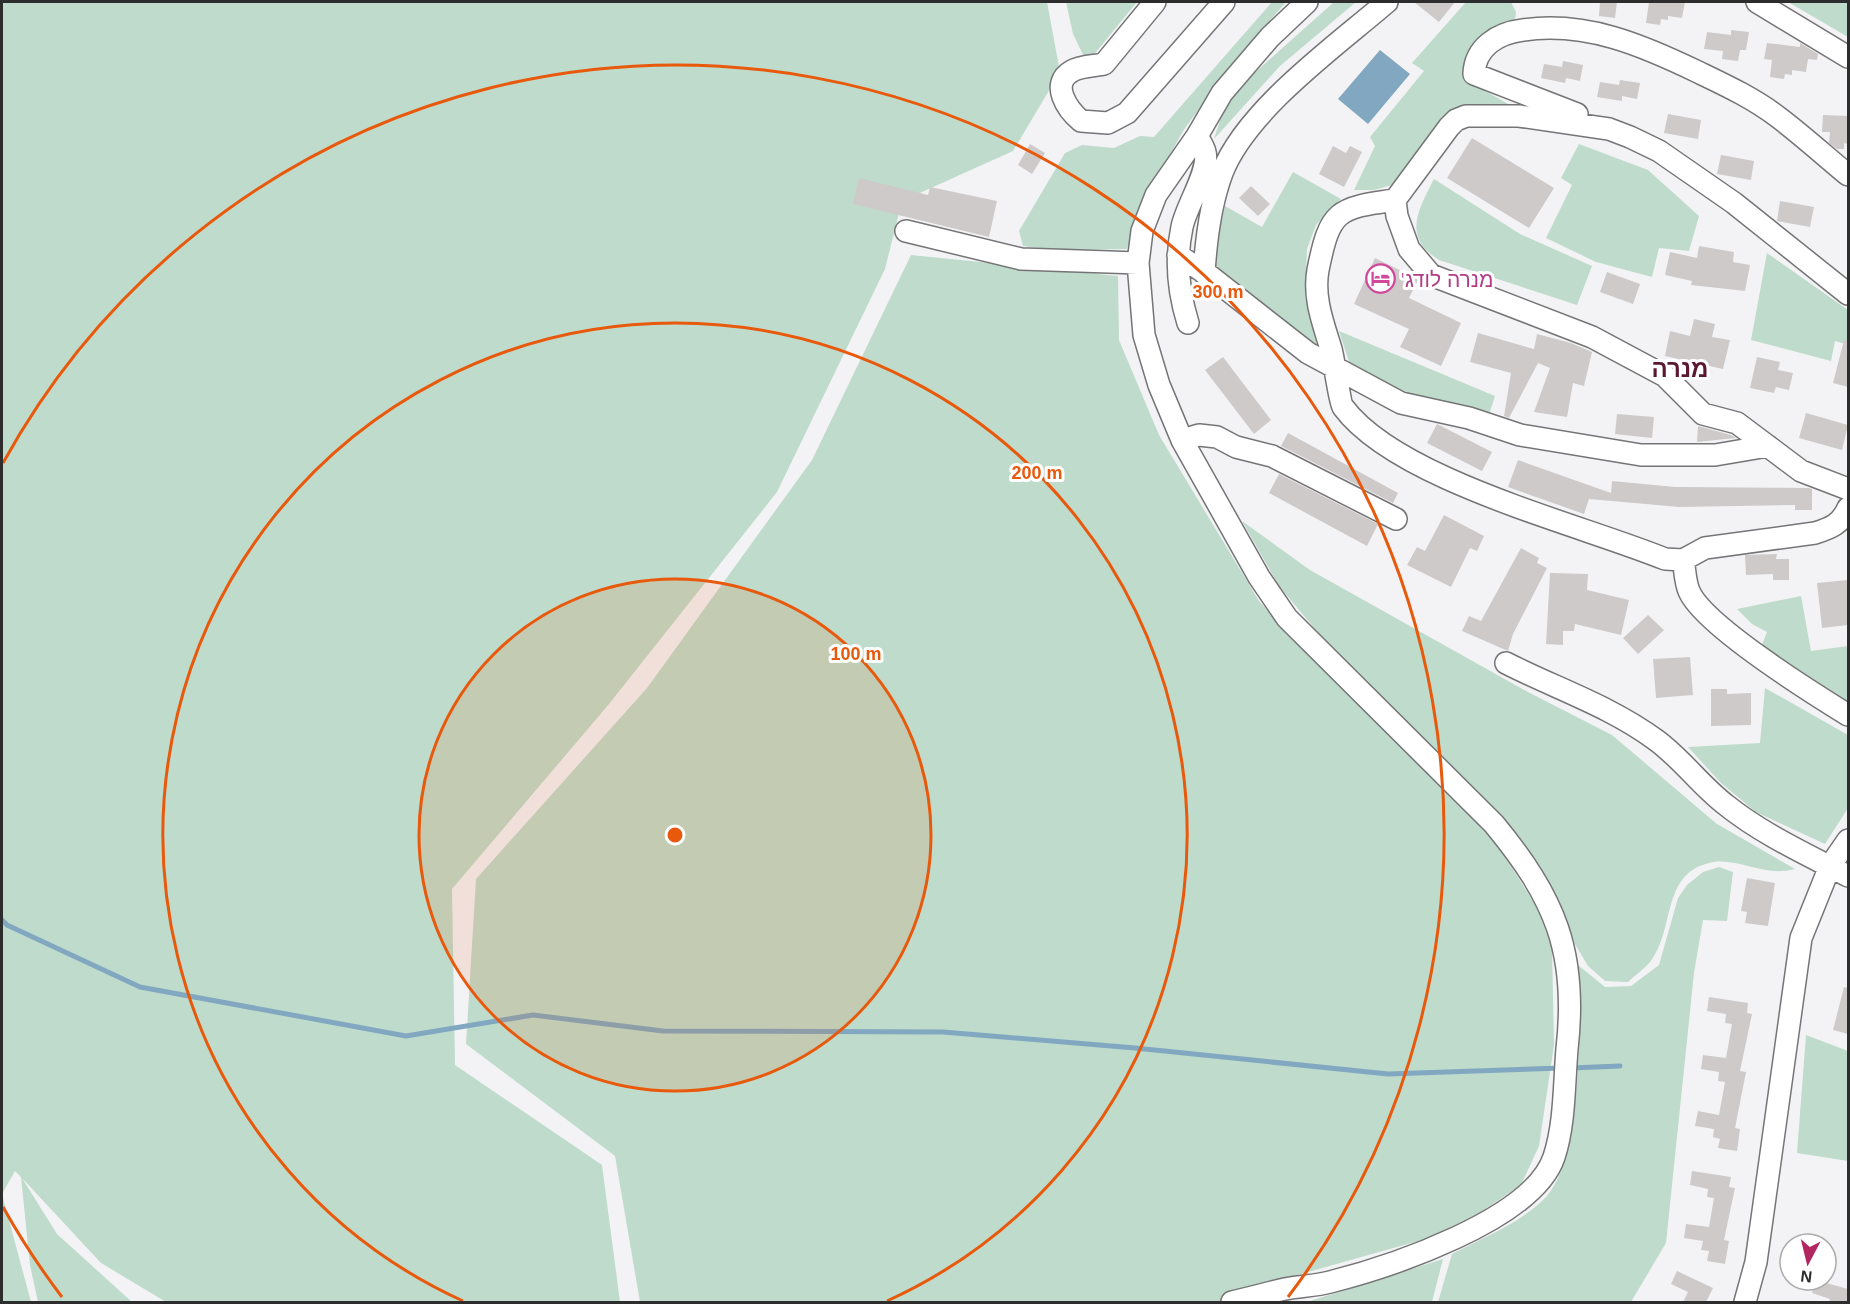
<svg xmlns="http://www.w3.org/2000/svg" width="1850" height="1304" viewBox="0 0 1850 1304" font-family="Helvetica,'Noto Sans Hebrew',sans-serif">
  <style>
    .green { fill: #bfdbcb }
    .water { fill: #81a8c0 }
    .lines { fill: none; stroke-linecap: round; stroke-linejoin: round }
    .stream { stroke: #81a8c0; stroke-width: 5 }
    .building { fill: #cdcac9 }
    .minor-casing { stroke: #757577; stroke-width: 24 }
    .minor { stroke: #fff; stroke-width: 21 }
    .ring { fill: none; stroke: #e8590c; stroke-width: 3 }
    .labels { text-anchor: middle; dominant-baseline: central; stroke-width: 6; stroke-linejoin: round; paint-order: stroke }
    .hotel-label { font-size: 21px; fill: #b23c85; stroke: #fff; text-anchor: start }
    .quarter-label { font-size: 24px; font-weight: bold; fill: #5a1831; stroke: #fff }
    .centre { fill: #e8590c; stroke: #fff; stroke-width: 3 }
    .ring-label { font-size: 18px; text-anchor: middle; font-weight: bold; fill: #e8590c; stroke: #fff; stroke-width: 6; stroke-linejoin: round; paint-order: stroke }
  </style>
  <rect width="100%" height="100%" fill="#f3f3f6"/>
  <path class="green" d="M 2,2 L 1047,2 L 1060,72 L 1013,151 L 902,201 L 885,269 L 777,492 L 609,704 L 452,889 L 455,1065 L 602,1165 L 620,1302 L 166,1302 L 101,1263 L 22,1178 L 57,1234 L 132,1302 L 38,1302 L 30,1265 L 21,1177 L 15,1171 L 2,1194 L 31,1302 L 2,1302 Z
    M 1066,2 L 1137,2 L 1087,63 L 1073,34 Z
    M 1272,2 L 1286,2 L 1231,65 L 1183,131 L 1154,184 L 1127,249 L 1055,250 L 1023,246 L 1019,231 L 1065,153 L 1082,145 L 1114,148 L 1140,136 L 1154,137 Z
    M 1334,2 L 1356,2 L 1280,66 L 1214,139 L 1222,114 L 1242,84 Z
    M 1466,2 L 1511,2 L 1516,12 L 1514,26 L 1466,80 L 1524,113 L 1463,109 L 1442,117 L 1392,185 L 1374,190 L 1354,190 L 1375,146 L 1370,137 L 1424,71 L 1412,63 Z
    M 1788,2 L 1848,2 L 1848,37 Z
    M 1579,144 L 1648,170 L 1699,216 L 1689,251 L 1659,248 L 1652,277 L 1596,262 L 1546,238 L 1572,185 L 1561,178 Z
    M 1293,172 L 1341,199 L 1316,225 L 1307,249 L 1305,298 L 1324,342 L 1322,351 L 1211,266 L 1225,206 L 1262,227 Z
    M 1434,179 L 1520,234 L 1592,266 L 1577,305 L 1439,260 C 1402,237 1418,210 1434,179 Z
    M 1767,253 L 1848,310 L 1848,345 L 1835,341 L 1831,361 L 1751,340 Z
    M 911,255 L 1118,276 L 1119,340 L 1159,435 L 1259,601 L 1307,654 L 1484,823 L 1538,909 L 1552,949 L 1554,1045 L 1539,1146 L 1521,1185 L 1482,1211 L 1429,1238 L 1276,1281 L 1227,1302 L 640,1302 L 615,1156 L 466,1044 L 476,879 L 647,688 L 812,460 Z
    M 1339,331 L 1495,396 L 1489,415 L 1388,391 L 1351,368 Z
    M 1242,521 L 1310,570 L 1528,692 L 1612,735 L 1717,824 L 1795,869 C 1763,878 1737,856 1709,863 C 1663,874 1674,925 1654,956 C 1649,966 1636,974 1628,982 L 1605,981 L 1588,966 L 1575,944 L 1556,897 L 1517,836 L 1386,709 L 1320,635 L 1279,586 Z
    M 1801,596 L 1811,651 L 1848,646 L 1848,704 L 1760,650 L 1767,632 L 1752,624 L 1737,609 Z
    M 1765,688 L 1848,735 L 1848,808 L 1825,844 L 1756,812 L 1721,783 L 1688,747 L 1760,743 Z
    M 1719,867 L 1733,872 L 1727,921 L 1703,920 L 1694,973 L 1666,1243 L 1631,1302 L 1438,1302 L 1452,1254 C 1482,1238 1521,1223 1546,1197 C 1583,1158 1580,1018 1578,965 L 1605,987 L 1631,986 L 1659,965 L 1678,898 L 1687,885 L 1703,872 Z
    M 1806,1035 L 1848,1051 L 1848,1161 L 1797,1153 Z
    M 1443,1259 L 1432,1302 L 1300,1302 L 1307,1302 Z"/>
  <path class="water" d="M 1380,50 L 1410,74 L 1368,124 L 1338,99 Z"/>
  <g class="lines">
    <path class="stream" d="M 2,920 L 7,925 L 140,987 L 406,1036 L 533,1015 L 663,1031 L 943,1032 L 1135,1048 L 1388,1074 L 1562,1068
      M 1571,1068 L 1620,1066"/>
  </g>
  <path class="building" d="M 1414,2 L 1455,2 L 1439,22 Z
    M 1600,2 L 1617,2 L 1615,18 L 1599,16 Z
    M 1649,2 L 1685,2 L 1682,18 L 1668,16 L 1668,20 L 1661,19 L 1660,25 L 1646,23 Z
    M 1731,30 L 1749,32 L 1746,50 L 1740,50 L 1738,61 L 1722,59 L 1723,51 L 1704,49 L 1707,32 L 1731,35 Z
    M 1767,43 L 1800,47 L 1800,43 L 1818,54 L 1817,60 L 1808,59 L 1806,72 L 1792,70 L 1792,75 L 1785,74 L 1784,79 L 1770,77 L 1772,60 L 1764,59 Z
    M 1563,61 L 1583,65 L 1580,81 L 1566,78 L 1565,83 L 1541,78 L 1544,64 L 1562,67 Z
    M 1620,80 L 1640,83 L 1637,99 L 1622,96 L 1622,101 L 1597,97 L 1600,82 L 1619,85 Z
    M 1668,114 L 1701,120 L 1698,139 L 1664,133 Z
    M 1823,115 L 1848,116 L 1848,144 L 1844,143 L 1844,149 L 1837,149 L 1829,143 L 1830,132 L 1822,132 Z
    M 1472,138 L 1554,188 L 1529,228 L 1447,178 Z
    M 1030,144 L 1045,153 L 1032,174 L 1018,165 Z
    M 1333,146 L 1346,153 L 1350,146 L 1362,152 L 1344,187 L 1319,174 Z
    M 1721,155 L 1754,161 L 1751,180 L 1717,174 Z
    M 859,178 L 928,195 L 930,187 L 997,201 L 989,237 L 853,204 Z
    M 1251,186 L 1270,204 L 1258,216 L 1239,198 Z
    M 1780,201 L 1814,207 L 1810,227 L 1777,221 Z
    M 1699,246 L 1734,252 L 1733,262 L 1750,265 L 1745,291 L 1691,285 L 1692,281 L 1665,275 L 1670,252 L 1697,258 Z
    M 1375,258 L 1416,278 L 1418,280 L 1409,298 L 1461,323 L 1441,366 L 1400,347 L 1409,329 L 1354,304 Z
    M 1607,272 L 1640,284 L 1633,304 L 1600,292 Z
    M 1694,319 L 1715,324 L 1712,337 L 1730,340 L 1723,369 L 1665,356 L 1670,331 L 1690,336 Z
    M 1478,333 L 1534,349 L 1537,334 L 1571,343 L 1592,352 L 1584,386 L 1573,383 L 1567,417 L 1534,412 L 1550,368 L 1538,363 L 1509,418 L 1504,416 L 1511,373 L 1470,362 Z
    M 1844,340 L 1848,341 L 1848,387 L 1833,383 Z
    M 1223,357 L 1271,420 L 1254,434 L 1205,370 Z
    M 1757,357 L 1780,362 L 1778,370 L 1793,373 L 1789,390 L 1776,387 L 1774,393 L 1750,388 Z
    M 1806,413 L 1848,425 L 1842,450 L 1799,438 Z
    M 1617,414 L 1654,417 L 1652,438 L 1615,434 Z
    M 1437,424 L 1492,452 L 1482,471 L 1427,443 Z
    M 1698,426 L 1731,435 L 1736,438 L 1697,442 Z
    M 1288,433 L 1398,493 L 1393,503 L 1281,446 Z
    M 1518,460 L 1611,493 L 1612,481 L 1675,487 L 1809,488 L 1812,489 L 1812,510 L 1795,510 L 1795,505 L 1679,507 L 1589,499 L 1584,514 L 1508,487 Z
    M 1279,474 L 1378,524 L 1367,546 L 1269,493 Z
    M 1444,515 L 1484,536 L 1477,551 L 1470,548 L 1451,587 L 1407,565 L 1417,547 L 1425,551 Z
    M 1521,548 L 1539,558 L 1537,563 L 1547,568 L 1513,634 L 1508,651 L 1462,631 L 1469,616 L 1481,621 Z
    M 1777,554 L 1776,559 L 1789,559 L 1789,580 L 1773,580 L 1773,574 L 1746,575 L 1745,555 Z
    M 1550,573 L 1588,574 L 1587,590 L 1629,600 L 1621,635 L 1575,624 L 1574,631 L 1563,631 L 1563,645 L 1546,644 Z
    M 1848,580 L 1848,625 L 1822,628 L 1817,583 Z
    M 1648,615 L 1664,630 L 1638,654 L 1623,638 Z
    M 1690,657 L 1693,695 L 1656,698 L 1653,659 Z
    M 1711,689 L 1727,689 L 1727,694 L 1751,693 L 1751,725 L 1711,726 Z
    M 1747,878 L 1775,883 L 1768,926 L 1745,923 L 1747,912 L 1741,911 Z
    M 1844,987 L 1848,988 L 1848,1034 L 1833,1030 Z
    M 1709,997 L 1748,1003 L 1747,1013 L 1752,1014 L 1740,1071 L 1746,1072 L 1735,1128 L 1740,1129 L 1737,1151 L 1718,1148 L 1720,1139 L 1713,1137 L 1714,1129 L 1695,1126 L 1698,1111 L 1719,1115 L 1725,1082 L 1718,1081 L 1719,1072 L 1701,1069 L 1703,1055 L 1726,1058 L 1732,1024 L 1725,1023 L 1726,1014 L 1707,1011 Z
    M 1692,1171 L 1731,1177 L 1729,1187 L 1735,1188 L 1724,1240 L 1729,1241 L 1725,1264 L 1707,1261 L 1709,1251 L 1701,1250 L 1703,1241 L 1684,1238 L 1686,1224 L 1709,1227 L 1714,1198 L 1707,1197 L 1708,1189 L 1690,1185 Z
    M 1677,1271 L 1713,1288 L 1706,1302 L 1683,1302 L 1688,1292 L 1671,1284 Z
    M 1816,1280 L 1848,1289 L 1848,1302 L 1829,1302 L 1830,1299 L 1812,1293 Z"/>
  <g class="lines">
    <defs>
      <path id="minor" d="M 1155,2 L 1104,64 C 1095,66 1080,66 1072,71 C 1049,84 1068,110 1081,121 L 1108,123 L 1127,113 L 1224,2
        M 1757,2 L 1848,57
        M 1577,114 L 1474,74 C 1475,47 1498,33 1523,30 C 1586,21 1642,45 1698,72 C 1725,85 1753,98 1778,117 C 1802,135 1825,156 1848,175
        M 1395,200 C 1337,208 1330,210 1318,270 C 1313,297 1323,323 1331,349 C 1334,360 1340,403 1343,407 C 1397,480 1579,524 1665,559 L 1683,560 C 1685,569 1685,582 1689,591 C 1703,625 1814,694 1848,715
        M 906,231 L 1021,259 L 1138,263
        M 1178,255 L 1211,277 L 1308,353 L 1401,403 L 1469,418 L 1520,435 L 1641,455 L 1715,455 L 1768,446
        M 1204,273 C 1206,240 1210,205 1222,173 C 1246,110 1337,45 1387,2
        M 1848,294 L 1734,203 L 1659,151 L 1630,137 L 1609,129 L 1519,116 L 1466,116 L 1456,120 L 1449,127 L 1395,200 L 1397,216 L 1409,249 L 1431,275 L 1592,337 L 1665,376 L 1703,414 L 1737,423 L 1801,471 L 1848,489
        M 1188,323 C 1178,291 1175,260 1182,227 C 1186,206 1210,171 1205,152 C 1204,147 1200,141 1197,136
        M 1182,440 L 1199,435 L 1217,437 L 1236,447 L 1272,456 L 1396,519
        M 1683,560 L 1705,548 L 1815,533 C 1831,528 1841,524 1848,508
        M 1506,663 C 1557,689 1610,706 1656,740 C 1682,759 1701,786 1726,805 C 1762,834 1808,855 1848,876
        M 1232,1302 C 1250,1298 1267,1293 1285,1289 C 1300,1286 1315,1286 1330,1282 C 1389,1267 1533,1220 1554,1157 C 1565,1124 1564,1084 1567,1049 C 1578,952 1555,898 1494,824 L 1287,618 L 1259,577 L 1182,440 L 1159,385 L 1144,335 L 1138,263 L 1142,231 L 1156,195 L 1197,136 L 1222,93 L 1270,37 L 1307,2
        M 1745,1302 L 1756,1262 L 1801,938 L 1830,866 L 1848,840"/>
    </defs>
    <use href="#minor" class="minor-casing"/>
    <use href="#minor" class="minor"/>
  </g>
  <circle cx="675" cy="835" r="256" fill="#e8590c" fill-opacity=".12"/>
  <g class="ring">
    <circle cx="675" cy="835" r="256"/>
    <path d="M463 1301A512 512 0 1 1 887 1301"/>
    <path d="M62 1297A768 768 0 0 1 3 1207M3 463A768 768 0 1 1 1288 1297"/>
  </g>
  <defs>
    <symbol id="hotel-ring" viewBox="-11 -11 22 22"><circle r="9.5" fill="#fff" stroke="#d1479c" stroke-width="1.5"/><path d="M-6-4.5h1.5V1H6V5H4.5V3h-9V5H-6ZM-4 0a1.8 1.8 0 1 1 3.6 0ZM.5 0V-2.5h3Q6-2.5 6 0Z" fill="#d1479c"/></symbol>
  </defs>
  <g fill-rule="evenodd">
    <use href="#hotel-ring" x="1364" y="262" width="33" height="33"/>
  </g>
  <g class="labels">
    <g class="hotel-label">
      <text x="1401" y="279">'מנרה לודג</text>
    </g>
    <g class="quarter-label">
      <text x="1680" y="368">מנרה</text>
    </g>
  </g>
  <circle cx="675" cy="835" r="9" class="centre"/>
  <g class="ring-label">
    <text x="1218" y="298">300 m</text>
    <text x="1037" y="479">200 m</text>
    <text x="856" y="660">100 m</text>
  </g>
  <rect width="1850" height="1304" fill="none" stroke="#2d2d2e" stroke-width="6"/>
  <g transform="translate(1808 1262) rotate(187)"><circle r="28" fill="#ffffff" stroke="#ababab" stroke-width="1.5"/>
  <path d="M0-4.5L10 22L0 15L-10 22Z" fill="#b22661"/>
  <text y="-9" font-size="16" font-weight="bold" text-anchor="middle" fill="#2d2d2e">N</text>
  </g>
</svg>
